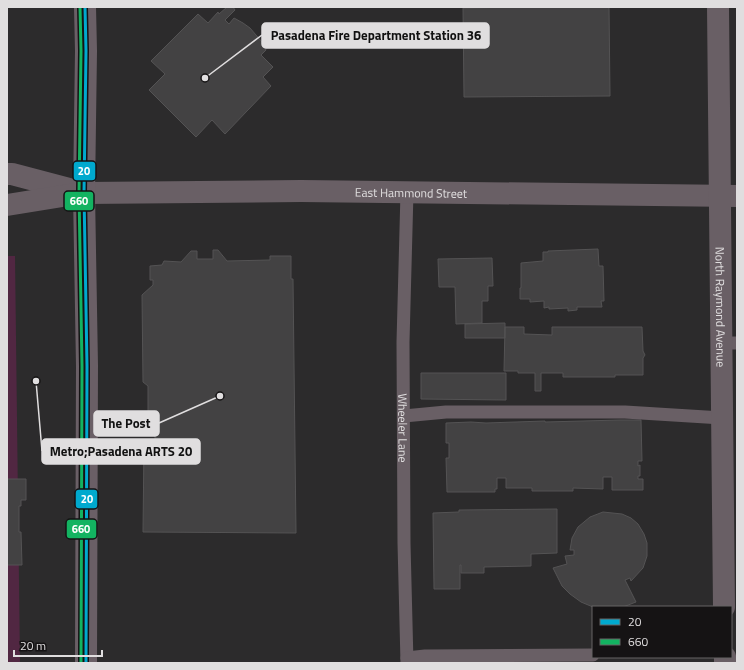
<svg xmlns="http://www.w3.org/2000/svg" width="744" height="670" viewBox="0 0 744 670" font-family="'Titillium Web',sans-serif">
  <style>
    .green { fill: #512742 }
    .building { fill: #434243; stroke: #545354 }
    .lines { fill: none; stroke-linecap: round; stroke-linejoin: round }
    .service { stroke: #695f65; stroke-width: 13 }
    .minor { stroke: #695f65; stroke-width: 22 }
    .tertiary { stroke: #695f65; stroke-width: 22 }
    .primary { stroke: #6a5f66; stroke-width: 22 }
    .bus-1-casing { stroke: #151314; stroke-width: 6 }
    .bus-2-casing { stroke: #151314; stroke-width: 6 }
    .bus-1 { stroke: #00a9ce; stroke-width: 3 }
    .bus-2 { stroke: #13b361; stroke-width: 3 }
    .labels { text-anchor: middle; dominant-baseline: central; stroke-width: 3; stroke-linejoin: round; paint-order: stroke }
    .street-label { font-size: 12px; fill: #e0dedf; stroke: #151314 }
    .leader { fill: none; stroke: #e0dedf; stroke-width: 1.5 }
    .callout-dot { fill: #e0dedf; stroke: #151314; stroke-width: 1.5 }
    .callout { fill: #e0dedf; stroke: #e0dedf; stroke-width: 1.5 }
    .callout-label { font-size: 13px; text-anchor: middle; font-weight: bold; fill: #111 }
    .line-badge { stroke: #151314; stroke-width: 1.5 }
    .badge-label { font-size: 11px; text-anchor: middle; font-weight: bold; fill: #fff }
  </style>
  <rect width="100%" height="100%" fill="#2c2b2c"/>
  <path class="green" d="M 7,256 L 15,256 L 20,663 L 7,663 Z"/>
  <path class="building" d="M 227,7 L 233,7 L 235,10 L 225,20 L 229,24 L 234,18 L 243,23 L 250,28 L 262,42 L 266,50 L 261,55 L 273,67 L 263,77 L 271,86 L 225,134 L 212,120 L 196,137 L 149,90 L 165,74 L 151,61 L 198,14 L 208,23 L 218,12 L 219,14 Z
    M 518,7 L 609,7 L 610,96 L 464,97 L 463,8 Z
    M 598,249 L 599,266 L 603,266 L 604,301 L 601,301 L 602,307 L 577,307 L 577,310 L 568,311 L 568,308 L 549,309 L 549,307 L 544,308 L 544,301 L 530,302 L 530,299 L 520,299 L 520,288 L 521,288 L 521,263 L 543,261 L 543,252 L 548,252 L 548,251 Z
    M 213,250 L 218,250 L 227,261 L 270,260 L 270,256 L 291,256 L 291,279 L 293,279 L 296,533 L 143,532 L 144,443 L 155,441 L 155,420 L 148,420 L 148,386 L 143,382 L 142,295 L 153,285 L 153,280 L 150,280 L 150,266 L 162,265 L 164,261 L 181,262 L 191,251 L 197,251 L 197,259 L 213,259 Z
    M 492,258 L 493,286 L 488,286 L 488,301 L 482,301 L 482,323 L 456,324 L 455,287 L 439,287 L 438,259 Z
    M 505,323 L 505,338 L 465,338 L 465,324 Z
    M 505,327 L 524,327 L 524,334 L 552,335 L 552,327 L 642,327 L 643,351 L 645,355 L 643,358 L 643,375 L 615,375 L 615,377 L 563,377 L 563,373 L 541,373 L 541,391 L 535,391 L 535,373 L 518,373 L 518,371 L 504,371 Z
    M 421,373 L 506,373 L 506,400 L 421,399 Z
    M 620,420 L 641,420 L 642,461 L 638,461 L 638,466 L 640,465 L 640,476 L 638,476 L 638,479 L 643,479 L 643,490 L 612,490 L 612,477 L 603,477 L 603,489 L 573,488 L 573,491 L 532,491 L 532,488 L 506,488 L 506,478 L 497,478 L 497,489 L 495,489 L 495,492 L 447,492 L 446,458 L 449,458 L 449,443 L 446,443 L 446,423 L 471,422 L 486,423 L 545,421 L 545,422 Z
    M 7,479 L 26,479 L 26,500 L 21,500 L 21,506 L 19,506 L 19,532 L 21,532 L 22,565 L 7,565 Z
    M 557,509 L 557,553 L 531,554 L 531,566 L 484,567 L 484,573 L 461,573 L 461,565 L 460,565 L 460,589 L 434,589 L 433,513 L 459,512 L 459,510 Z
    M 603,512 L 622,514 L 631,518 L 638,524 L 644,534 L 647,543 L 647,556 L 643,568 L 631,581 L 630,578 L 625,580 L 636,602 L 623,607 L 593,607 L 581,602 L 570,594 L 562,586 L 553,568 L 567,564 L 565,556 L 574,555 L 574,550 L 570,550 L 572,538 L 578,527 L 590,517 Z"/>
  <g class="lines">
    <g class="service">
      <path id="s1" d="M 407,192 L 403,342 L 404,543 L 407,663"/>
      <path d="M 722,343 L 737,343"/>
      <path d="M 404,416 L 446,412 L 625,412 L 722,418"/>
      <path d="M 407,658 L 425,656 L 593,655"/>
    </g>
    <path class="minor" id="s2" d="M 84,193 L 301,191 L 737,196"/>
    <g class="tertiary">
      <path id="s3" d="M 718,7 L 724,607"/>
      <path d="M 7,174 L 12,174 L 84,193"/>
      <path d="M 7,205 L 75,194"/>
      <path d="M 725,657 L 725,663"/>
    </g>
    <path class="primary" d="M 85,7 L 86,51 L 84,193 L 87,366 L 86,663"/>
    <defs>
      <path id="bus-1" d="M 85,7 L 86,51 L 84,193 L 87,366 L 86,663"/>
      <path id="bus-2" d="M 80,7 L 81,51 L 79,193 L 82,366 L 81,663"/>
    </defs>
    <use href="#bus-1" class="bus-1-casing"/>
    <use href="#bus-2" class="bus-2-casing"/>
    <use href="#bus-1" class="bus-1"/>
    <use href="#bus-2" class="bus-2"/>
  </g>
  <g class="labels">
    <g class="street-label">
      <text stroke="none"><textPath href="#s2" startOffset="327">East Hammond Street</textPath></text>
      <text stroke="none"><textPath href="#s3" startOffset="300">North Raymond Avenue</textPath></text>
      <text stroke="none"><textPath href="#s1" startOffset="236">Wheeler Lane</textPath></text>
    </g>
  </g>
  <path class="leader" d="M205 78L262 35M220 396L159 423M36 381L42 451"/>
  <g class="callout-dot">
    <circle cx="205" cy="78" r="4"/>
    <circle cx="220" cy="396" r="4"/>
    <circle cx="36" cy="381" r="4"/>
  </g>
  <g class="callout">
    <rect x="262" y="23" width="227" height="25" rx="4"/>
    <rect x="94" y="411" width="65" height="25" rx="4"/>
    <rect x="42" y="439" width="158" height="25" rx="4"/>
  </g>
  <g class="callout-label">
    <text x="376" y="40">Pasadena Fire Department Station 36</text>
    <text x="126" y="428">The Post</text>
    <text x="121" y="456">Metro;Pasadena ARTS 20</text>
  </g>
  <g class="line-badge">
    <rect x="73" y="161" width="23" height="20" rx="4" fill="#00a9ce"/>
    <rect x="64" y="191" width="30" height="20" rx="4" fill="#13b361"/>
    <rect x="75" y="489" width="23" height="20" rx="4" fill="#00a9ce"/>
    <rect x="66" y="519" width="31" height="20" rx="4" fill="#13b361"/>
  </g>
  <g class="badge-label">
    <text x="84" y="175">20</text>
    <text x="79" y="205">660</text>
    <text x="87" y="503">20</text>
    <text x="81" y="533">660</text>
  </g>
  <rect width="744" height="670" fill="none" stroke="#e0dedf" stroke-width="16"/>
  <rect x="592" y="606" width="140" height="52" fill="#151314" stroke="#666465"/>
  <rect x="600" y="619" width="20" height="6" fill="#00a9ce" stroke="#666465"/>
  <text x="628" y="626" font-size="12" fill="#e0dedf">20</text>
  <rect x="600" y="639" width="20" height="6" fill="#13b361" stroke="#666465"/>
  <text x="628" y="646" font-size="12" fill="#e0dedf">660</text>
  <path d="M14 650v6h88v-6" fill="none" stroke="#e0dedf" stroke-width="2"/>
  <text x="20" y="650" font-size="12" fill="#e0dedf" stroke="#151314" stroke-width="3" paint-order="stroke">20 m</text>
</svg>
